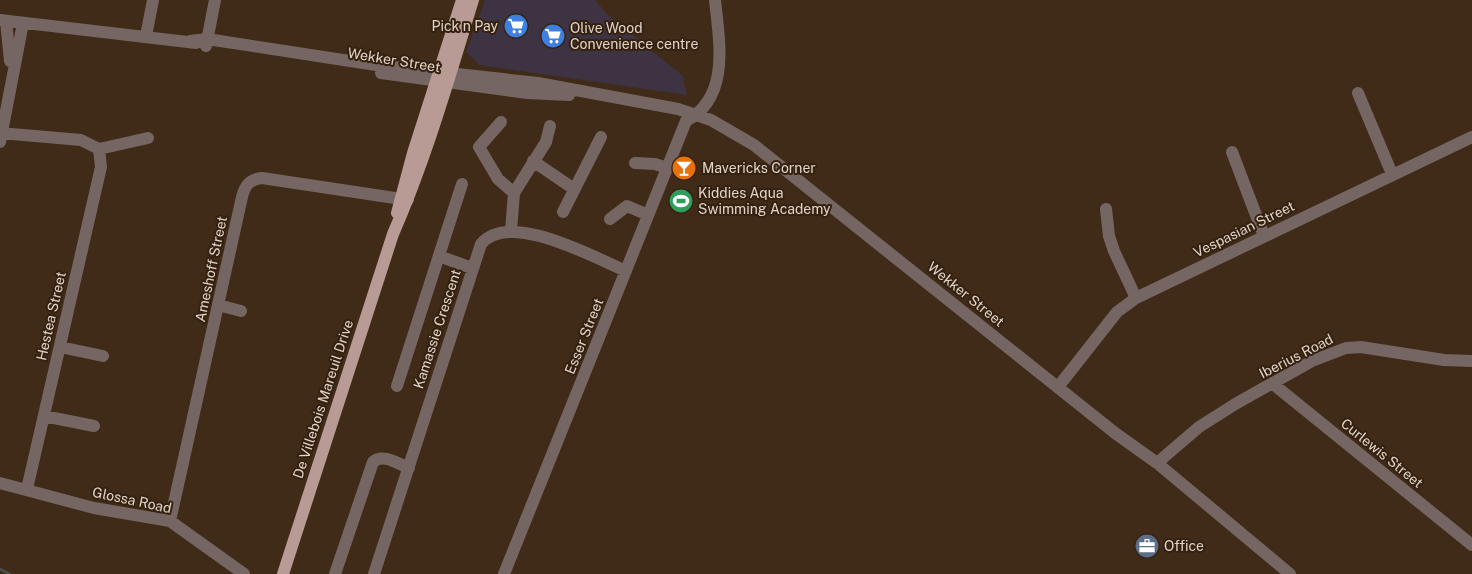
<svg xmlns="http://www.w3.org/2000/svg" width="1472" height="574" viewBox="0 0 1472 574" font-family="'Public Sans',sans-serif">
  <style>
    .commercial { fill: #3e3343 }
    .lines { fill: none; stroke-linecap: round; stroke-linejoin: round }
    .stream { stroke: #445250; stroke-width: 2.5 }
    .minor { stroke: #756663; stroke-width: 12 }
    .major { stroke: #b89b94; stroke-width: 12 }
    .labels { text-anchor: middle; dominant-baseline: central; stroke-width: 4; stroke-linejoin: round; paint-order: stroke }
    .poi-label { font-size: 14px; fill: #e1d3c8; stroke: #35210f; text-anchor: start }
    .street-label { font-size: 14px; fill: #e1d3c8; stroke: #35210f }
  </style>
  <rect width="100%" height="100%" fill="#402b18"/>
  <path class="commercial" d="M 485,0 L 595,0 L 608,15 L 683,76 L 687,95 L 479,65 L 466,52 Z"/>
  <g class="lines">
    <path class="stream" d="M 0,569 L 10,574"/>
    <path class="minor" d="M 0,20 L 196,43
      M 6,21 L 10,61
      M 146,36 L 153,0
      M 190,41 L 207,39 L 376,65 L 538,83 L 678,109 L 711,120 L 754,145 L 1115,433 L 1157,463 L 1290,574
      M 206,46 L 215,0
      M 381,73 L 527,93 L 569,95
      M 1358,93 L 1392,174
      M 501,122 L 479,147 L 498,179 L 514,193
      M 0,133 L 81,140 L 99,149
      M 0,142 L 23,23
      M 99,149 L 148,138
      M 1232,152 L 1264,236
      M 533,161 L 574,189
      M 635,163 L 655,164 L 667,168
      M 1106,209 L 1109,236 L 1114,251 L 1136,298
      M 563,212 L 601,137
      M 610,219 L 627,206 L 648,215
      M 511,231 L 514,193 L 546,142 L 550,126
      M 439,256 L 472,268
      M 218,305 L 241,311
      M 60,347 L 103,356
      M 1273,384 L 1472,545
      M 397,386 L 462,184
      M 1058,387 L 1117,312 L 1136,298 L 1472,137
      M 44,416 L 94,426
      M 1157,463 L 1199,427 L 1237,403 L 1312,361 L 1346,348 L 1361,347 L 1444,360 L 1472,361
      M 0,483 L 94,508 L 170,521 L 244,574
      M 27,489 L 101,167 L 99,149
      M 170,521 L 242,197 C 245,185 250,179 262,178 L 408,200
      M 335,574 L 373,462 C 383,453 398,464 409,468
      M 374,574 L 481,244 C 509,210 593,257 626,271
      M 504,574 L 686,121 C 731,97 719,41 715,0"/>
    <path class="major" d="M 397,213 L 413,153 L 462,0
      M 283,574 L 393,234 C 426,159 449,78 473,0"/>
  </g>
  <defs>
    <symbol id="supermarket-disc" viewBox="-11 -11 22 22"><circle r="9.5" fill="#3f7fe0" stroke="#35210f"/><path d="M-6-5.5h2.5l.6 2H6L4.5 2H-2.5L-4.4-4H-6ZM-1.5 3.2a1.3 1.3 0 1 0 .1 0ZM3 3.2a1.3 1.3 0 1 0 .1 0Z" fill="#fff"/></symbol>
    <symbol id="bar-disc" viewBox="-11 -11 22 22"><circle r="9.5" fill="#e8710a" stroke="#35210f"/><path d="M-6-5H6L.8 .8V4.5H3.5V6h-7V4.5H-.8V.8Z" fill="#fff"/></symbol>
    <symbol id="stadium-disc" viewBox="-11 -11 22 22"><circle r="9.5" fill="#2e9e5b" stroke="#35210f"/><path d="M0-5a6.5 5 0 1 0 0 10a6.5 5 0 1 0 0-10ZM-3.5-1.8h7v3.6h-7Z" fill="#fff"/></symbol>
    <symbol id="office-disc" viewBox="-11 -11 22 22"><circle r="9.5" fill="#5c6f8a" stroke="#35210f"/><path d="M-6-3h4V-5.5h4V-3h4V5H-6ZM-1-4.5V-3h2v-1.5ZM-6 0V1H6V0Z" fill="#fff"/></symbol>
  </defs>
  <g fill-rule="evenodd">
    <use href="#supermarket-disc" x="502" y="12" width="28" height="28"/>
    <use href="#supermarket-disc" x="539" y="22" width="28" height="28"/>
    <use href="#bar-disc" x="670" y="154" width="28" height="28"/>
    <use href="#stadium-disc" x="667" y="187" width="28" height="28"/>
    <use href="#office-disc" x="1133" y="532" width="28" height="28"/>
  </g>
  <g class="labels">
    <g class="poi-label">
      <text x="498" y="26" text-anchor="end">Pick n Pay</text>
      <text x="570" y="28">Olive Wood<tspan x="570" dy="16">Convenience centre</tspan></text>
      <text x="702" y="168">Mavericks Corner</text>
      <text x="698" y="193">Kiddies Aqua<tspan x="698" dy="16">Swimming Academy</tspan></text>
      <text x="1164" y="546">Office</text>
    </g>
    <g class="street-label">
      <text transform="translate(394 60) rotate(9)">Wekker Street</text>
      <text transform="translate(1244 229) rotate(-26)">Vespasian Street</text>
      <text transform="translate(211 269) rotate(-78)">Ameshoff Street</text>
      <text transform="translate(966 294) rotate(39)">Wekker Street</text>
      <text transform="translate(51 316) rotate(-77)">Hestea Street</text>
      <text transform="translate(437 329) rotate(-72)">Kamassie Crescent</text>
      <text transform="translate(584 336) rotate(-68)">Esser Street</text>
      <text transform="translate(1296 356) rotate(-27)">Iberius Road</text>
      <text transform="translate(323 399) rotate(-72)">De Villebois Mareuil Drive</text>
      <text transform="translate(1382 453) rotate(39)">Curlewis Street</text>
      <text transform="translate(132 500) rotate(12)">Glossa Road</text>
    </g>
  </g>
</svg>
